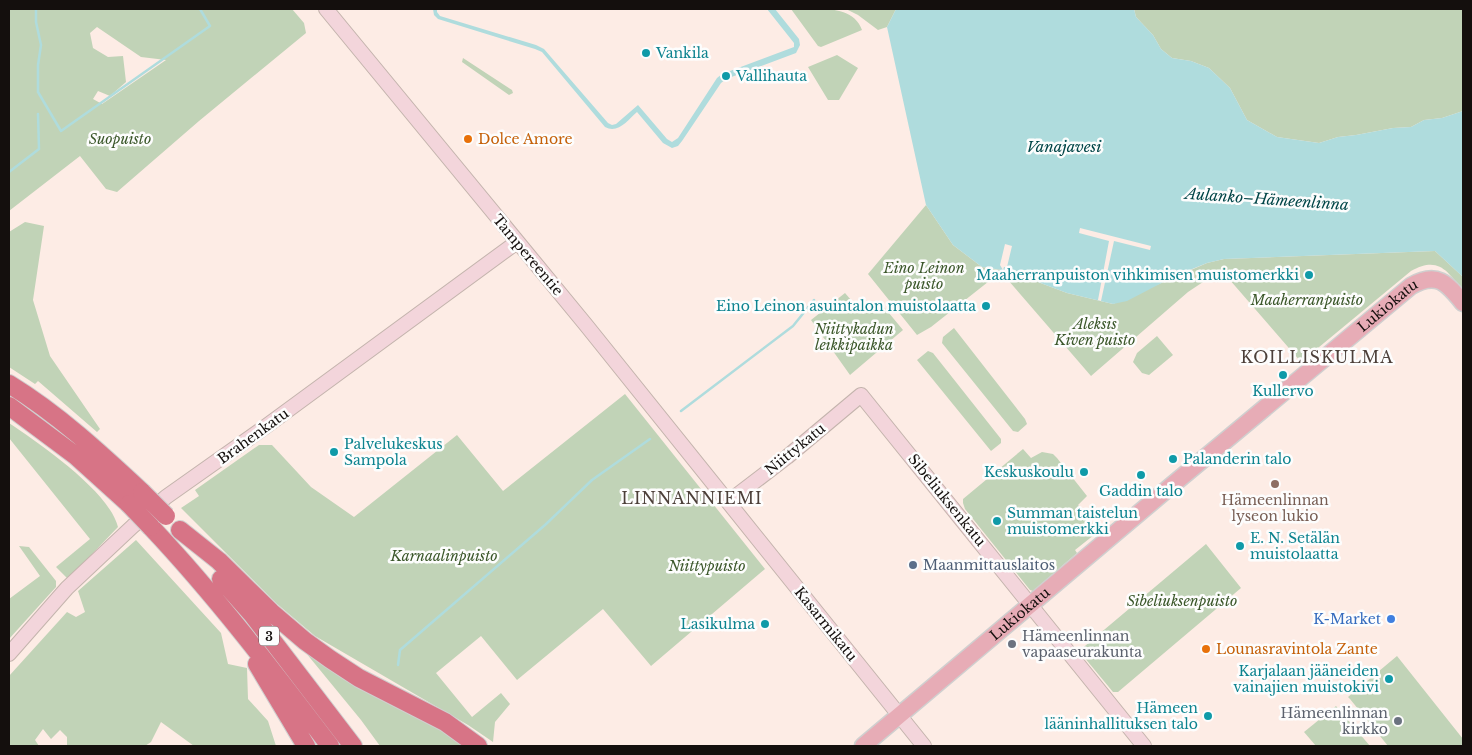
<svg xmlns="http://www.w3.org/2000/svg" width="1472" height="755" viewBox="0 0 1472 755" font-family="'Libre Baskerville',serif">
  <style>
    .green { fill: #c1d3b7; fill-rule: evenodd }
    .water { fill: #afdcdd }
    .pier { fill: #fdece5 }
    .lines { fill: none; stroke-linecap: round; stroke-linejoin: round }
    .stream { stroke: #afdcdd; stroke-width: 2.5 }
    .secondary-casing { stroke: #c4b4ad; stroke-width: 16 }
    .primary-casing { stroke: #d0cfcf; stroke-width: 19 }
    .highway-casing { stroke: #d0cfcf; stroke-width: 20 }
    .secondary { stroke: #f3d5db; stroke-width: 14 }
    .primary { stroke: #e7acb6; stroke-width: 16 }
    .highway { stroke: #d77486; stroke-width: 18 }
    .highway-bridge-casing { stroke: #d0cfcf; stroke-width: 20; stroke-linecap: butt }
    .highway-bridge { stroke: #d77486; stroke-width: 18 }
    .culture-dot { fill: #0f9aa8; stroke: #fdfdfd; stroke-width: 2 }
    .food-dot { fill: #e8710a; stroke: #fdfdfd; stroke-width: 2 }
    .education-dot { fill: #8d6e63; stroke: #fdfdfd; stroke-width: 2 }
    .service-dot { fill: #5c6f8a; stroke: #fdfdfd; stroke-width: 2 }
    .shop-dot { fill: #3f7fe0; stroke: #fdfdfd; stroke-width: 2 }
    .worship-dot { fill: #6b7280; stroke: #fdfdfd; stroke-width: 2 }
    .labels { text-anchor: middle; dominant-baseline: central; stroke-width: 5; stroke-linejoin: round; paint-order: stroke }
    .shield { fill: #fdfdfd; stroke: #5a5655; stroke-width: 1 }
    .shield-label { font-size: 12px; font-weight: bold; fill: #140f0d }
    .culture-label { font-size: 14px; fill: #0d838f; stroke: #fdfdfd; text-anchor: start }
    .park-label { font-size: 14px; font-style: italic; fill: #3b572a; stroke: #fdfdfd }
    .food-label { font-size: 14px; fill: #c56008; stroke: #fdfdfd; text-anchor: start }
    .street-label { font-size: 14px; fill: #140f0d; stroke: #fdfdfd }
    .education-label { font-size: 14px; fill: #785e54; stroke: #fdfdfd }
    .service-label { font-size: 14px; fill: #4e5e75; stroke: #fdfdfd; text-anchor: start }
    .shop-label { font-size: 14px; fill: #366cbe; stroke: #fdfdfd; text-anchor: end }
    .worship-label { font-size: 14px; fill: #5b616d; stroke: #fdfdfd; text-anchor: start }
    .water-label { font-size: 15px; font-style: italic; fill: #004547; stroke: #fdfdfd }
    .quarter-label { font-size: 16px; letter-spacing: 1px; fill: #4c3f39; stroke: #fdfdfd }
  </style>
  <rect width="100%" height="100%" fill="#fdece5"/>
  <path class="green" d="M 9,9 L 292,9 L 304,23 L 306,33 L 199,121 L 117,192 L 106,189 L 80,156 L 9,211 ZM 97,27 L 141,57 L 166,60 L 102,104 L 93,99 L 98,91 L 110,96 L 126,82 L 123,56 L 108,57 L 93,48 L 90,33 Z
    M 791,9 C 813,9 853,3 862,30 L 821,47 L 818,46 Z
    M 846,9 L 896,9 L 887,27 L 878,30 L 858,15 Z
    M 1134,9 L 1463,9 L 1463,111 L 1442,118 L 1424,120 L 1411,127 L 1393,128 L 1356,135 L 1338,137 L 1319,143 L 1277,137 L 1247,120 L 1230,88 L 1209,68 L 1191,61 L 1172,58 L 1161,49 L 1153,35 L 1136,17 Z
    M 837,55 L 858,68 L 839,100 L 828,100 L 808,67 Z
    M 463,58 L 512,90 L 513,93 L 509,95 L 462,62 Z
    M 926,205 L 953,245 L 982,267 L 1009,271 L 1067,293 L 1113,304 L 1207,263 L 1224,259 L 1435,251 L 1463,277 L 1463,291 C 1447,270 1438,256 1411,271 L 1301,362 L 1229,279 L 1220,276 L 1212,276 L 1188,292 L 1091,376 L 1008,280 L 1002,277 L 993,278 L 931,327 L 917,335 L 868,274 Z
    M 25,222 L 44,226 L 33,300 L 50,356 L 100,429 L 97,432 L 38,381 L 35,384 L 9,367 L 9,232 Z
    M 845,293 L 863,314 L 879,301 L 903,330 L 850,375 L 811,320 Z
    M 954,328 L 1025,419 L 1027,424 L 1018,432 L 1013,431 L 942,343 L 943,337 Z
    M 1157,336 L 1173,355 L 1149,375 L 1142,373 L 1133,362 L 1137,353 Z
    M 928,351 L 933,353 L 1001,439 L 1001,443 L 991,451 L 917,360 Z
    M 625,394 L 765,569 L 651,666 L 603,609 L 517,680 L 481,636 L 436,673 L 472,717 L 501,693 L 510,704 L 495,722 L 493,742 L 468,725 L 315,636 L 276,603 L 181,508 L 199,496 L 195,490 L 259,445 L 272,445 L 311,487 L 354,517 L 457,435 L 503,491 Z
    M 9,423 C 40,444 109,491 118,527 L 68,579 L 56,567 L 90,539 L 9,438 Z
    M 1023,449 L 1031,458 L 1042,452 L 1053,454 L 1057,458 L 1087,496 L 1078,505 L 1099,531 L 1075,550 L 1077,553 L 1033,591 L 1030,590 L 965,509 L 963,503 L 963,499 Z
    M 136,540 L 221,633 L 228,664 L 247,668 L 248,699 L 268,721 L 276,746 L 194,746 L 161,722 L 151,742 L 145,746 L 67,746 L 67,737 L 60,730 L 51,739 L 43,729 L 35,740 L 39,746 L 9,746 L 9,676 L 67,612 L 76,617 L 85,612 L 78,591 Z
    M 1206,544 L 1241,588 L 1118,692 L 1113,692 L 1079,651 Z
    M 19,546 L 29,547 L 56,581 L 56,587 L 9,639 L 9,599 L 40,576 Z
    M 297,642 L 441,727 L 468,746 L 380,746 L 361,720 Z
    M 1397,656 L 1463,739 L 1463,746 L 1388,746 L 1350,699 L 1348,697 Z
    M 1336,706 L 1370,746 L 1316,746 L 1304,732 Z"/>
  <path class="water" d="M 433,9 L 437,9 L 437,12 L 440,16 L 536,45 L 544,49 L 608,123 L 612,125 L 616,124 L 638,105 L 667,139 L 672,142 L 678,138 L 717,78 L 722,74 L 794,47 L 794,43 L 767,9 L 775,9 L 799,39 L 800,45 L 796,53 L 726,79 L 721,83 L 682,141 L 678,146 L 672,148 L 663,143 L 637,112 C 628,120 618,134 605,127 L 542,52 L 535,49 L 438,19 L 434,15 Z
    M 896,9 L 1134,9 L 1136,17 L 1153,35 L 1161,49 L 1172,58 L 1191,61 L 1209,68 L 1230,88 L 1247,120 L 1277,137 L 1319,143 L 1338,137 L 1356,135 L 1393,128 L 1411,127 L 1424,120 L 1442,118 L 1463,111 L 1463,277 L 1435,251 L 1224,259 L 1207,263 L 1175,276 L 1127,301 L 1113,304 L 1067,293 L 1009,271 L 982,267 L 953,245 L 926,205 L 887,27 Z"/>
  <path class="pier" d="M 1080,228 L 1151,246 L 1150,250 L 1114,241 L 1101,301 L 1098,300 L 1109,241 L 1079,233 Z
    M 1005,244 L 1012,246 L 1007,267 L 1004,267 L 1003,270 L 1000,265 Z"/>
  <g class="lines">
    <path class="stream" d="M 36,9 L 36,22 L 41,45 L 38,65 L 38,92
      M 38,92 L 61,131 L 210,26 L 200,9
      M 9,172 L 39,149 L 38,114
      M 681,411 L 793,326 L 814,300
      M 398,665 L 400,650 L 545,525 L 592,480 L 650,439"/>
    <defs>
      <path id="secondary" d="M 326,9 L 586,325 L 924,746
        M 728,502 L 787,457 L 861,395 L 1144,746
        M 9,654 L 67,588 L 133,526 L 166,497 L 265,427 L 517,242"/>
      <g id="primary">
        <path id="s1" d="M 863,746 L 1171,486 L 1411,286 C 1437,271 1447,283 1463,303"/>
      </g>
      <path id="highway" d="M 9,384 C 58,414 100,453 142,492
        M 9,406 L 76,456 L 129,504
        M 151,527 C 216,596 273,671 330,746
        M 180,530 L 219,561 L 271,612 L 305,641 L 330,659 L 359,678 L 445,722 L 478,746
        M 221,579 L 252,614 L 353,746
        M 257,664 L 306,746"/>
    </defs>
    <use href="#secondary" class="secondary-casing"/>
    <use href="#primary" class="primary-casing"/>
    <use href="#highway" class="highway-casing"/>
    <use href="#secondary" class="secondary"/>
    <use href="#primary" class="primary"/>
    <use href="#highway" class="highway"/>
    <defs>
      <path id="highway-bridge" d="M 142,492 L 166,516
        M 129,504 L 151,527"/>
    </defs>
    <use href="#highway-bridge" class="highway-bridge-casing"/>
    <use href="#highway-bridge" class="highway-bridge"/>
  </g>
  <g class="culture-dot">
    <circle cx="646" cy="53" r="5"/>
    <circle cx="726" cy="76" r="5"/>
    <circle cx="1309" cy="275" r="5"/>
    <circle cx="986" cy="306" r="5"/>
    <circle cx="1283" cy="375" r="5"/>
    <circle cx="334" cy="452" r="5"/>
    <circle cx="1173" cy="459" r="5"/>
    <circle cx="1084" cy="472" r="5"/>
    <circle cx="1141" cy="475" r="5"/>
    <circle cx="997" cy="521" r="5"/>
    <circle cx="1240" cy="546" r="5"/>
    <circle cx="765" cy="624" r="5"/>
    <circle cx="1389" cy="679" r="5"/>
    <circle cx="1208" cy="716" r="5"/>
  </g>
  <g class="food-dot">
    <circle cx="468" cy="139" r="5"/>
    <circle cx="1206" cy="649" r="5"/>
  </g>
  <circle class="education-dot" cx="1275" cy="484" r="5"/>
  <circle class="service-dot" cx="913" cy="565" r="5"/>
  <circle class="shop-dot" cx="1391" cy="619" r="5"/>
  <g class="worship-dot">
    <circle cx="1012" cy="644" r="5"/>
    <circle cx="1398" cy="721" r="5"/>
  </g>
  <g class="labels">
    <rect class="shield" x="259" y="626.5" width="20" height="19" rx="4"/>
    <g class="shield-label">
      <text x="269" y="636">3</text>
    </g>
    <g class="culture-label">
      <text x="656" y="53">Vankila</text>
      <text x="736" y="76">Vallihauta</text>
      <text x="1299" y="275" text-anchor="end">Maaherranpuiston vihkimisen muistomerkki</text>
      <text x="976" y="306" text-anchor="end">Eino Leinon asuintalon muistolaatta</text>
      <text x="1283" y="391" text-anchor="middle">Kullervo</text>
      <text x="344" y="444">Palvelukeskus<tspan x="344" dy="16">Sampola</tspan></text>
      <text x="1183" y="459">Palanderin talo</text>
      <text x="1074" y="472" text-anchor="end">Keskuskoulu</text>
      <text x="1141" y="491" text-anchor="middle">Gaddin talo</text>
      <text x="1007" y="513">Summan taistelun<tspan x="1007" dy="16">muistomerkki</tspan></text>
      <text x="1250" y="538">E. N. Setälän<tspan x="1250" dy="16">muistolaatta</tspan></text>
      <text x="755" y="624" text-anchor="end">Lasikulma</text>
      <text x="1379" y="671" text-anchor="end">Karjalaan jääneiden<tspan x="1379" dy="16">vainajien muistokivi</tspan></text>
      <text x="1198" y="708" text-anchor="end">Hämeen<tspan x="1198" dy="16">lääninhallituksen talo</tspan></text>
    </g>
    <g class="park-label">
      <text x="120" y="139">Suopuisto</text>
      <text x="924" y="268">Eino Leinon<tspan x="924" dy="16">puisto</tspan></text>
      <text x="1307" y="300">Maaherranpuisto</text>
      <text x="1095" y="324">Aleksis<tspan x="1095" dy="16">Kiven puisto</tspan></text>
      <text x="854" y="329">Niittykadun<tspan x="854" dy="16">leikkipaikka</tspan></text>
      <text x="444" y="556">Karnaalinpuisto</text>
      <text x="707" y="566">Niittypuisto</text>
      <text x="1182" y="601">Sibeliuksenpuisto</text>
    </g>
    <g class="food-label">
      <text x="478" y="139">Dolce Amore</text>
      <text x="1216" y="649">Lounasravintola Zante</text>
    </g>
    <g class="street-label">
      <text transform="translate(528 255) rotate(50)">Tampereentie</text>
      <text stroke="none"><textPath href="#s1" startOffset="685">Lukiokatu</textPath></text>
      <text transform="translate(253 436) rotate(-36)">Brahenkatu</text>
      <text transform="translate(795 449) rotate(-39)">Niittykatu</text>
      <text transform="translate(947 500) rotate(51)">Sibeliuksenkatu</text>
      <text stroke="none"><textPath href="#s1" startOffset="205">Lukiokatu</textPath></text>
      <text transform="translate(826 624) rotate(51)">Kasarmikatu</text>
    </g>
    <g class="education-label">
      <text x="1275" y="500">Hämeenlinnan<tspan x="1275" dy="16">lyseon lukio</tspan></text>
    </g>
    <g class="service-label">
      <text x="923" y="565">Maanmittauslaitos</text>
    </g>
    <g class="shop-label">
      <text x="1381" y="619">K-Market</text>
    </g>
    <g class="worship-label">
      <text x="1022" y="636">Hämeenlinnan<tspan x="1022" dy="16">vapaaseurakunta</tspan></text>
      <text x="1388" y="713" text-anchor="end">Hämeenlinnan<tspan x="1388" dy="16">kirkko</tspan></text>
    </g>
    <g class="water-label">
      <text x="1064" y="146">Vanajavesi</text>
      <text transform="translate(1267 199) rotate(4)">Aulanko–Hämeenlinna</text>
    </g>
    <g class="quarter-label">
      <text x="1317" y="357">KOILLISKULMA</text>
      <text x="692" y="498">LINNANNIEMI</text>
    </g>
  </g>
  <rect width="1472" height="755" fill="none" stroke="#140f0d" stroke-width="20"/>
</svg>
